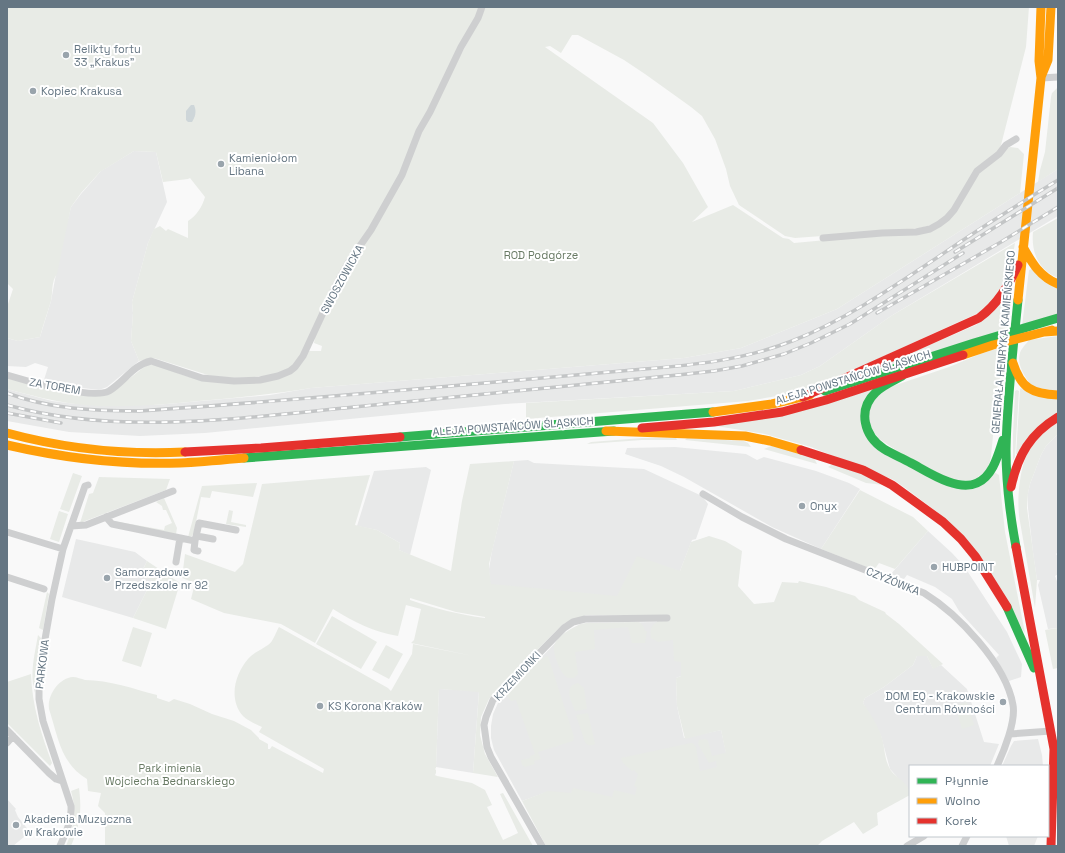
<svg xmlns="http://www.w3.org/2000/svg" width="1065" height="853" viewBox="0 0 1065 853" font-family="'Space Grotesk',sans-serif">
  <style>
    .built { fill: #e8e9e9 }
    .green { fill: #e8ebe6; fill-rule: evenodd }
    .water { fill: #ced6d9 }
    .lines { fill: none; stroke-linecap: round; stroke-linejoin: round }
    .street { stroke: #cecfd0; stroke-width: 7 }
    .fast { stroke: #30b455; stroke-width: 9 }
    .slow { stroke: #ff9f0a; stroke-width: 9 }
    .jam { stroke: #e5322d; stroke-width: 9 }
    .rail-casing { stroke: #c3c5c6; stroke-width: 3.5 }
    .rail { stroke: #fff; stroke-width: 2; stroke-dasharray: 6; stroke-linecap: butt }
    .poi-dot { fill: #99a4ac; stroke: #fff; stroke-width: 1.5 }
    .labels { text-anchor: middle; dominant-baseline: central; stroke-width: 4; stroke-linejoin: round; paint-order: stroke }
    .poi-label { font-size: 11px; fill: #657683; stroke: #fff; text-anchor: start }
    .park-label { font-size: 11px; fill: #687a64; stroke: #fff }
    .street-label { font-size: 11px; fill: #657683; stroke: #fff }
  </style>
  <rect width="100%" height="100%" fill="#f9f9f9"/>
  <path class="built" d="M 134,151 L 156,152 L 167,202 L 148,243 L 132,302 L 133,313 L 131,341 L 139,361 L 107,387 L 99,390 L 43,383 L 48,367 L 35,363 L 26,367 L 7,366 L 7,338 L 18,341 L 40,337 L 51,301 L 61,247 L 71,207 L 81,194 L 101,171 Z
    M 1058,169 L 1058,216 L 891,316 L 820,366 L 801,375 L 734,391 L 505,404 L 205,433 L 140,436 L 69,432 L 7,421 L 7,389 L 52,401 L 76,404 L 155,405 L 270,395 L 311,388 L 684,358 L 741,348 L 837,309 Z
    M 1058,434 L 1058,552 L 1056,554 L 1058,557 L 1058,574 L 1055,576 L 1058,584 L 1058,628 L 1048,629 L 1038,585 L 1040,580 L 1037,580 L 1033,552 L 1028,508 L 1028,493 L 1030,484 L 1041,455 L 1046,446 Z
    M 675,447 L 746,454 L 757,460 L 764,457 L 816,471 L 849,483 L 860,489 L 821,549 L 772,527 L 684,477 L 661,466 L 625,454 L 627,448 Z
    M 528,460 L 534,463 L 644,469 L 702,496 L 708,504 L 696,539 L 692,540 L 680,571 L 619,602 L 490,589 L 489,569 L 492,551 L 514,461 Z
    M 426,467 L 431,470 L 410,555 L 399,550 L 400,543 L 377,530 L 357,526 L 374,471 Z
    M 928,531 L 952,553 L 964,566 L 1007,632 L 1022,664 L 1021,677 L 1009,681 L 996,658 L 999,655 L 959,611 L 952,599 L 935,587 L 907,575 L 904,579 L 891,574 Z
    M 76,539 L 135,552 L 147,561 L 141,573 L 152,580 L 133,618 L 62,597 Z
    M 682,620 L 681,676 L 676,678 L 677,706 L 684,738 L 721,730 L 730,770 L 658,803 L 544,793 L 522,801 L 494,750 L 491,738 L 491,726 L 493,714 L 498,703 L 506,694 L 563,635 L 570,630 L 580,624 L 592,623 L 658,622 Z
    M 917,656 L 927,656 L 933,668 L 941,665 L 967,689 L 984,742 L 999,744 L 990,766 L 910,766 L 910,791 L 890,769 L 881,736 L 863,703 L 865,698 L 884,687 L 913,665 Z
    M 439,689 L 479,691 L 473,773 L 436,767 Z
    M 1038,739 L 1042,755 L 1043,766 L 1002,766 L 1011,746 L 1014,741 Z
    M 7,799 L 16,809 L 15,810 L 18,817 L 30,832 L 13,846 L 7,846 Z
    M 1006,836 L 1038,836 L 1034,846 L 1009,846 Z"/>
  <path class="green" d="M 7,7 L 482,7 L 401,172 L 298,359 L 289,369 L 268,376 L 233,378 L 211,376 L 154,358 L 139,361 L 131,341 L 133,313 L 132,302 L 148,243 L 154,229 L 160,226 L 166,231 L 168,229 L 188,238 L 188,221 C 197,215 202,207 205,197 L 190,178 L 188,179 L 163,182 L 156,152 L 134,151 L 100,172 L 81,193 L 71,207 L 57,274 C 51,282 53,292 51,301 C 47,314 43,325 40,337 L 18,341 L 7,338 L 7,307 L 13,289 L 7,283 Z
    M 486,7 L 1029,7 L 1026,47 L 1000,149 L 997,153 L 986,161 L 974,172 L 960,198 L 949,214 L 936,224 L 920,228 L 905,230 L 795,238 L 785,236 L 739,205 L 730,186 L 726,169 L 715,139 L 702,116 L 691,107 L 645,74 L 624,60 L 578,35 L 572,35 L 561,53 L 550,46 L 545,47 L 653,123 L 683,163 L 708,207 L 692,222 L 733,205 L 783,238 L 789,239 L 794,243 L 891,234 L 914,234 L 938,228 L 949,219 L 960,205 L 976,175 L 1005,149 L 1010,147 L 1018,148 L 1024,154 L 1020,193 L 837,309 L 741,348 L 684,358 L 311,388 C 274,394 237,398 199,401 C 158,405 116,409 75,404 C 52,401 30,395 7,389 L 7,378 L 42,388 L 104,396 L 112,392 L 148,364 C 162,365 173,372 186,376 C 213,384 267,389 292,372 C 300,367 304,359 309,351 L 321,351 L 322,346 L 314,343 L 315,337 L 350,263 L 380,217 L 403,176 L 422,129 Z
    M 1058,87 L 1058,169 L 1038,182 L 1040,170 L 1045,152 L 1051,97 L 1052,93 Z
    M 1058,218 L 1058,278 C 1039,270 1031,253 1033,232 Z
    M 1015,243 L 1010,272 L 1005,287 L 987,309 L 838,377 L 807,388 L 783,395 L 748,401 L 526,419 L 526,403 L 734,391 L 801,375 L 820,366 L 891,316 Z
    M 1032,269 L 1058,288 L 1058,314 L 1022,326 L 1029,270 Z
    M 1009,294 L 1010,295 L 1007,329 L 896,365 L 867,372 L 976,325 Z
    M 1058,336 L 1058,391 L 1033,387 C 1026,379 1016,365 1020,353 C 1021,349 1026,344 1029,340 Z
    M 1005,346 L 996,403 L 991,457 L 988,469 L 974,480 L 953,481 L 882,443 L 869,426 L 868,413 L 874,399 L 890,387 L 949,367 L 980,354 Z
    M 1021,388 L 1058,398 L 1058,413 L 1016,455 L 1020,389 Z
    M 872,389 L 863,428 L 951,487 L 994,472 L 999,475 L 1005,532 L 1025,633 L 937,512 L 908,490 L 894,480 L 811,447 L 765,434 L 716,426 Z
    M 1017,390 L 1019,391 L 1015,457 L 1013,460 L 1013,435 L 1015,391 Z
    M 1058,421 L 1058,434 L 1046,446 L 1041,455 L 1030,484 L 1028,493 L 1027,508 L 1037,580 L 1035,608 L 1019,516 C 1017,494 1020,460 1034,442 C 1040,434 1050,428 1058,421 Z
    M 642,438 L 676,438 L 677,440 L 642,440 L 587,444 L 591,442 Z
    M 687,438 L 744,441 L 748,443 L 751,447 L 685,440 Z
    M 776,444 L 814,458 L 817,464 L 764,449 Z
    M 514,461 L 489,564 L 489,569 L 491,584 L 617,596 L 637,556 L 680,571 L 691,542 L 709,536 L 725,541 L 742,551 L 738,586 L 754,604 L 774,602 L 782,582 L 798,583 L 799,581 L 826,587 L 855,596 L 859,600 L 885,612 L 886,614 L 899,624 L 943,664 L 933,669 L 927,656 L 917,656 L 913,665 L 884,687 L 865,698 L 863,703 C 870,713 877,724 881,735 C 885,746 884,759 890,769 C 895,778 910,782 910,795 L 877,813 L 878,825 L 863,834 L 854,822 L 822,841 L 817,846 L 546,846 L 522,801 L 548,791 L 571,793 L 573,788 L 612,797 L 614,790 L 635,795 L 637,787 L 634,786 L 638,774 L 634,770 L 632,771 L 623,763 L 621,758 L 691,743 L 694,744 L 696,747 L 700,771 L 717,767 L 716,761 L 709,763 L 698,744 L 699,740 L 706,739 L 708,741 L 712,756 L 725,753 L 726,754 L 721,730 L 685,739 L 677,706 L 676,678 L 681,676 L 681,662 L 674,661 L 673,640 L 658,642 L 651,638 C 650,632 650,626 657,622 L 656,615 L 586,615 L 565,623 L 556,631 L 495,692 L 489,699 L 481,717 L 480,735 L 485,754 L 498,777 L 473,773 L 479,692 L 439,689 L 436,768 L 435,769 L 436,770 L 436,773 L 435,775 L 437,776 L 472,783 L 485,790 L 492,805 L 487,807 L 503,840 L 518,833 L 500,794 L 503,793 L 533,846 L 105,846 L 105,813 L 98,806 L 101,793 L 88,791 L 87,779 C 60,763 58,736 49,709 C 47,695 59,678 73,677 C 77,677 81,679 85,680 C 109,680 134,689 157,695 L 157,698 L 169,702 L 174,699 L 190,704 L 212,714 L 234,721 L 251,730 L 259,738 L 259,739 L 268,744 L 268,749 L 270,749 L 272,746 L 323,773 L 324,769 L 259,732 L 262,727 C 256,724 248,721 243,716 C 228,699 235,674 248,659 C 254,652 261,650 268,645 C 273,642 276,632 279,627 L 388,688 L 391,691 L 412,654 L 413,644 L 473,656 L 411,643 L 414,640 L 421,609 L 406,605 L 398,636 C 374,632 354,622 333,609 L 315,643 L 281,624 L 224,613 L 191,599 L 195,583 L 182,578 L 185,554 L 235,572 L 243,564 L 262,484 L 370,475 L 355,525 L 377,530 L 400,543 L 399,550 L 451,571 L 462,501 L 470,464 ZM 410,598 L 456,612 L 485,617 L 485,618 C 460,615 434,608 410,600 Z
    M 836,462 L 885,485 L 866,483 L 828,467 Z
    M 73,473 L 82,476 L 69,512 L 60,509 Z
    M 99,477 L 170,479 L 166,490 L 80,523 L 89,494 L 93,493 Z
    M 257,483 L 253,497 L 212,491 L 210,498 L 201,497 L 194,532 L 192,536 L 188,537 L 202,486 Z
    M 860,490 L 913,517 L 928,531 L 895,569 L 879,563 L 874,570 L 821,549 Z
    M 164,498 L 177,528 L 176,534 L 114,522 L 114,521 L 164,530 L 165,526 L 172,523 L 166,510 L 163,510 L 162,506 L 156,502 Z
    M 229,510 L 233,511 L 231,522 L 246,525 L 246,527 L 226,524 Z
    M 59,511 L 68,514 L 59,542 L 50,539 Z
    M 147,561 L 180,583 L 166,629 L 133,618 L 152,580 L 140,576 Z
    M 47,592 L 49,594 L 43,630 L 39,628 Z
    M 332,616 L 377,642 L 361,669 L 316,644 Z
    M 638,622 C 642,623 644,626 645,631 L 647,631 L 645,643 L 632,643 L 628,627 L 594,630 L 595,649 L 575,652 L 578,674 L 574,678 L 568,678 L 564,675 C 559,668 553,655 554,646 C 557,635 576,625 586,623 Z
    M 133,627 L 152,633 L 141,667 L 122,661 Z
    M 1058,628 L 1058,668 L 1053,669 L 1045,630 Z
    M 38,635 L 41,638 L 37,662 L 35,693 C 29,675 35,653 38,635 Z
    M 386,645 L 403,654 L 389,679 L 372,670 Z
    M 548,656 L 574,737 L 573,741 L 538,752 L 541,759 L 534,761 L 535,764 L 525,767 L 522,765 L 521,760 L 530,758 L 530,756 L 535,754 L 516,700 L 511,701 L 506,694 L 540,659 Z
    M 31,674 C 32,705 41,734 52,763 L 50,766 L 7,723 L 7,682 Z
    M 578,683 L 584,688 L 587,709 L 575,711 C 571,701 563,686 578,683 Z
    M 967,702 L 974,725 L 962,729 L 955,706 Z
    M 588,713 L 595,744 C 590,746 588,746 585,742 L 576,715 Z
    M 79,788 C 82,811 80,825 71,846 L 66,846 C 74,826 77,812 71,791 Z"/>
  <path class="water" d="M 191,105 L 194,105 C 197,112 195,117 192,122 L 188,122 L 186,120 L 186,111 Z"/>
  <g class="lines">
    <path class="street" d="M 1041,78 L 1058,77
      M 823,238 L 882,233 L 916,232 L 930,229 L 939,224 L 947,218 L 954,210 L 977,171 L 999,154 L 1006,145 L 1016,139
      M 7,375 C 26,381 93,400 109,391 C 124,382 133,365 151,361 L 202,378 L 234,381 L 260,380 L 278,376 L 290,371 L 295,367 L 303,356 L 335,287 L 348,263 L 371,230 L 402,175 L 419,131 L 430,112 L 461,47 L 478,18 L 482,7
      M 703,494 L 742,517 L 786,539 L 924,593 C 958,614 1006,664 1013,705 C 1016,721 1004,751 997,766
      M 106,517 L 112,524 L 195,541 L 199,523 L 236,530
      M 71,526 L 86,525 L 173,491
      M 7,532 L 63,549
      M 197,536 L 213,539
      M 195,541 L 194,550 L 198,551
      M 176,562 L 180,538
      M 7,577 L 44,589
      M 7,730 L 49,773 L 56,779 L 62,781
      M 1010,734 L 1051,731
      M 7,743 L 13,736
      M 60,846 C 66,832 72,821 71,806 L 43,721 L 39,699 L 39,684 L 40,668 L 52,599 L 63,549 L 85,486 L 88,485
      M 542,846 L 491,757 L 487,747 L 484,725 L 486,717 L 493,700 L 564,628 L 573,622 L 585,619 L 667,618
      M 907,846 L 924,836
      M 962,846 L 967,836"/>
    <path class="fast" d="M 902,376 C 893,381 883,385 876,392 C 857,410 864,436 884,449 C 892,454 902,458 911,463 C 928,472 957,492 977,483 C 993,476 998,455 1003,440
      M 825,391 L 974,343 L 1058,318
      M 400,437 L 713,412
      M 244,458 L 614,431
      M 1016,547 C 1010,515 1006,482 1006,449 C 1007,399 1013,350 1018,300
      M 1007,607 L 1034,668"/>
    <path class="slow" d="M 1041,77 L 1048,60 L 1051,7
      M 1023,247 C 1032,263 1040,277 1058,284
      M 1018,300 L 1041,78 L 1039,61 L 1041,7
      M 1044,332 L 1058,331
      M 963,355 L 993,345 L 1052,330
      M 1013,363 C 1021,388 1032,394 1058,395
      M 713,412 L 772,404 L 810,395
      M 606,431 L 745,436 L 770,441 L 801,450
      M 7,433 C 66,449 124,455 185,452
      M 7,445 C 63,458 122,465 180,463 C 201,462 222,460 244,458"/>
    <path class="jam" d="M 803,397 L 979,318 C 998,304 1008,286 1018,265
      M 642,428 L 714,422 L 782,412 L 826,400 L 963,355
      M 801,450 L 863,470 L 892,485 L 943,522 L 961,539 L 975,556 L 1007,607
      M 185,452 L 261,448 L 400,437
      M 1011,487 C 1018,455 1030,434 1058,417
      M 1016,547 L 1054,749 L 1051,846"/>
    <defs>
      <path id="rail" d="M 955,252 L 1058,188
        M 877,313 L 1001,242 L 1058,207
        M 7,393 C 49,409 94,411 139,411 C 274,402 408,390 542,378 C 576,375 610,372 644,369 C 694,365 744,360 792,341 C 846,320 899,283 947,251 C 983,226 1021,203 1058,180
        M 7,405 C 117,436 242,418 354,407 C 462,396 570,386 678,375 L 714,371 L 742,366 L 784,354 L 811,343 L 850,324 L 963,253
        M 7,413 L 61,423"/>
    </defs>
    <use href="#rail" class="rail-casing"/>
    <use href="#rail" class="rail"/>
  </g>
  <g class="poi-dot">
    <circle cx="66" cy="55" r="4"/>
    <circle cx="33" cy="91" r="4"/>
    <circle cx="221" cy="164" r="4"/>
    <circle cx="802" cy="506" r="4"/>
    <circle cx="934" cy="567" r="4"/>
    <circle cx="107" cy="578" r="4"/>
    <circle cx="1003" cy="702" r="4"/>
    <circle cx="320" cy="706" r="4"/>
    <circle cx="16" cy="825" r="4"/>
  </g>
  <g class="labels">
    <g class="poi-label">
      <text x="74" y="49">Relikty fortu<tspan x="74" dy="13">33 „Krakus”</tspan></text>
      <text x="41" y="91">Kopiec Krakusa</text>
      <text x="229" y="158">Kamieniołom<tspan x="229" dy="13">Libana</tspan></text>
      <text x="810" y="506">Onyx</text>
      <text x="942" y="567">HUBPOINT</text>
      <text x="115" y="572">Samorządowe<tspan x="115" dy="13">Przedszkole nr 92</tspan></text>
      <text x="995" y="696" text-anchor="end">DOM EQ - Krakowskie<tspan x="995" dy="13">Centrum Równości</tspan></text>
      <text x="328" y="706">KS Korona Kraków</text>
      <text x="24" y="819">Akademia Muzyczna<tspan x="24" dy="13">w Krakowie</tspan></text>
    </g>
    <g class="park-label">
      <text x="541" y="255">ROD Podgórze</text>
      <text x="170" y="768">Park imienia<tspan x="170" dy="13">Wojciecha Bednarskiego</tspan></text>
    </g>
    <g class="street-label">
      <text transform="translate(342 279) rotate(-61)">SWOSZOWICKA</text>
      <text transform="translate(1003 342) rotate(-85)">GENERAŁA HENRYKA KAMIEŃSKIEGO</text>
      <text transform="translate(853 377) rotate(-17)">ALEJA POWSTAŃCÓW ŚLĄSKICH</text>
      <text transform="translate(55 386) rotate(10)">ZA TOREM</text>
      <text transform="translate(513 426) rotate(-4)">ALEJA POWSTAŃCÓW ŚLĄSKICH</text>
      <text transform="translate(893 581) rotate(22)">CZYŻÓWKA</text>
      <text transform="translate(42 664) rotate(-83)">PARKOWA</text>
      <text transform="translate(517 676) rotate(-47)">KRZEMIONKI</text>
    </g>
  </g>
  <rect width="1065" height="853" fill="none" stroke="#657683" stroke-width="16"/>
  <rect x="909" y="765" width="140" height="72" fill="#ffffff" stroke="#c1c8cd"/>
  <rect x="917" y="778" width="20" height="6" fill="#30b455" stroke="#c1c8cd"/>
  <text x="945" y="785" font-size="12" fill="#657683">Płynnie</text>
  <rect x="917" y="798" width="20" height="6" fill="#ff9f0a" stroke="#c1c8cd"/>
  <text x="945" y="805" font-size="12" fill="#657683">Wolno</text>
  <rect x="917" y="818" width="20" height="6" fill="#e5322d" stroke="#c1c8cd"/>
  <text x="945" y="825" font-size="12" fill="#657683">Korek</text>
</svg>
